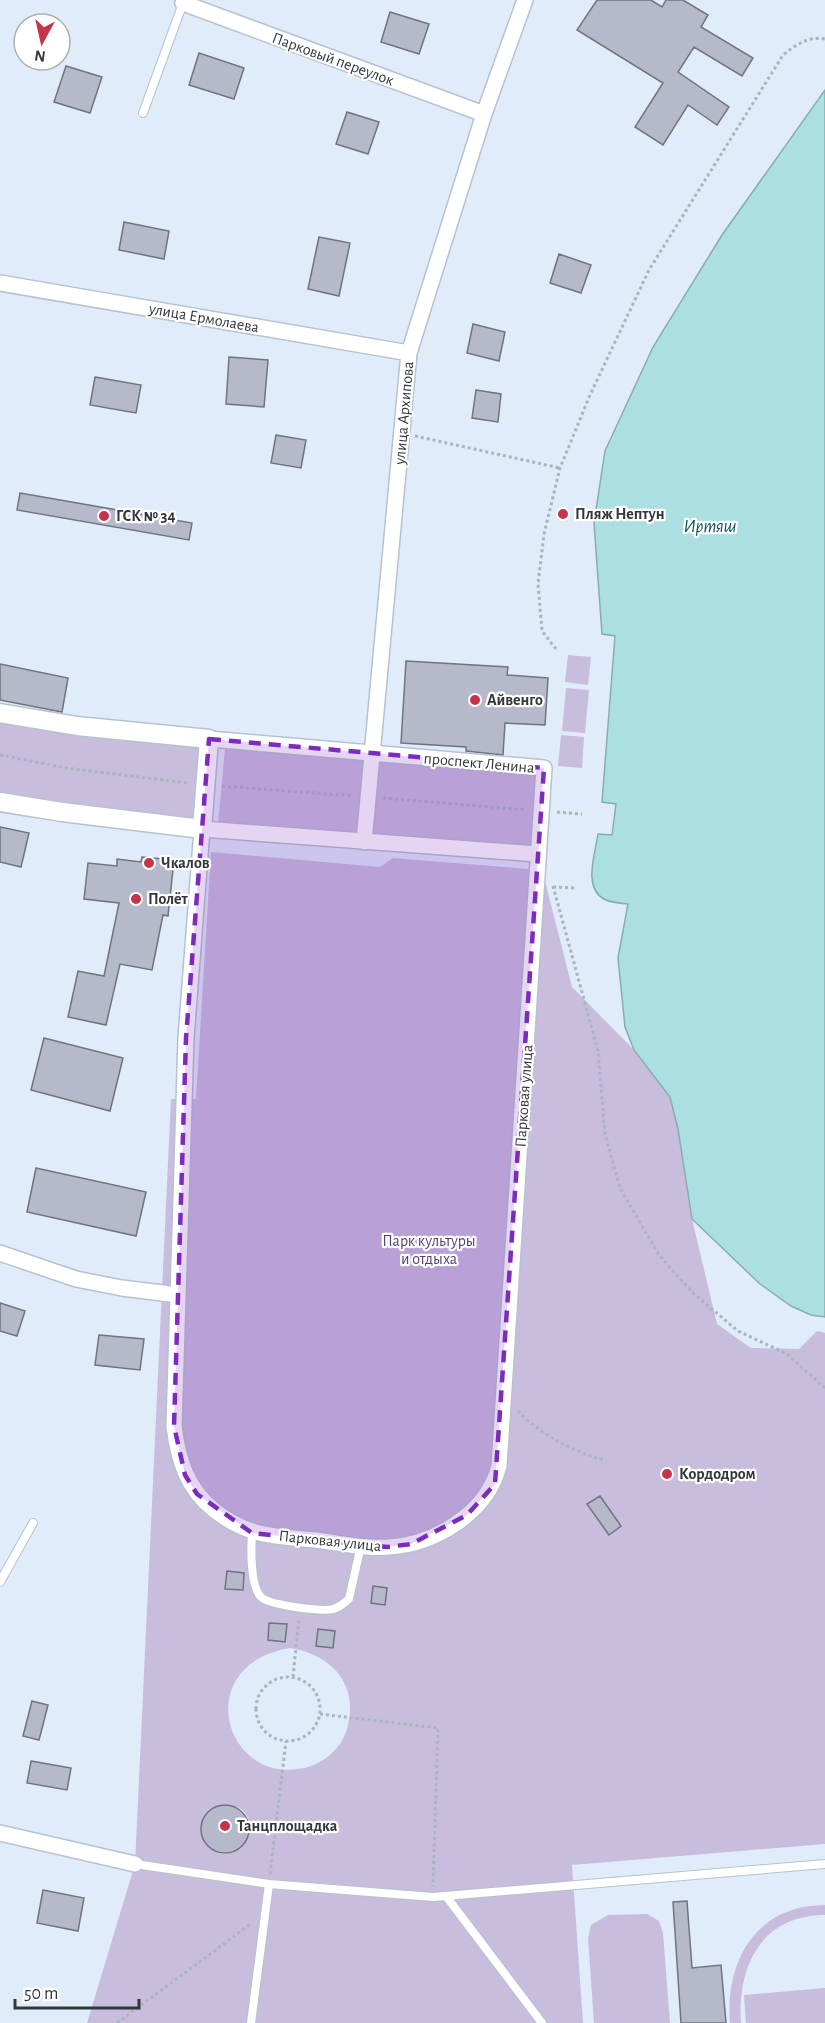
<svg xmlns="http://www.w3.org/2000/svg" width="825" height="2023" viewBox="0 0 825 2023" font-family="'Alegreya Sans',sans-serif">
  <style>
    .green { fill: #c8bddc; fill-rule: evenodd }
    .water { fill: #abdfe2; stroke: #87adb0; stroke-width: 1.5 }
    .building { fill: #b6b9c9; stroke: #707381; stroke-width: 1.5 }
    .lines { fill: none; stroke-linecap: round; stroke-linejoin: round }
    .service-casing { stroke: #b6c2cf; stroke-width: 10 }
    .minor-casing { stroke: #b6c2cf; stroke-width: 18 }
    .tertiary-casing { stroke: #b6c2cf; stroke-width: 21 }
    .path { stroke: #aab4bf; stroke-width: 3; stroke-dasharray: 3 3; stroke-linecap: butt }
    .service { stroke: #fff; stroke-width: 8 }
    .minor { stroke: #fff; stroke-width: 15 }
    .tertiary { stroke: #fff; stroke-width: 18 }
    .marked { fill: #7b2cbf; fill-opacity: 0.2; stroke: #7b2cbf; stroke-width: 4.5; stroke-dasharray: 12 8; stroke-linejoin: round }
    .poi-dot { fill: #c4344b; stroke: #fff; stroke-width: 2 }
    .labels { text-anchor: middle; dominant-baseline: central; stroke-width: 4.5; stroke-linejoin: round; paint-order: stroke }
    .street-label { font-size: 16px; fill: #32373c; stroke: #fff }
    .poi-label { font-size: 16px; font-weight: bold; fill: #32373c; stroke: #fff; text-anchor: start }
    .park-label { font-size: 16px; fill: #554172; stroke: #fff }
    .water-label { font-size: 18px; font-style: italic; fill: #085458; stroke: #fff }
  </style>
  <rect width="100%" height="100%" fill="#e0ecfa"/>
  <path class="green" d="M 568,655 L 591,657 L 588,685 L 565,682 Z
    M 566,688 L 589,690 L 585,733 L 562,731 Z
    M 0,722 L 86,736 L 201,747 L 195,821 L 0,796 Z
    M 561,735 L 584,737 L 582,768 L 558,766 Z
    M 225,749 L 366,761 L 360,835 L 218,824 Z
    M 378,762 L 538,774 L 534,849 L 371,837 Z
    M 211,852 L 380,867 L 393,858 L 528,869 L 546,885 L 572,987 L 634,1050 L 670,1097 L 678,1129 L 692,1219 L 717,1324 L 751,1348 L 799,1349 L 817,1331 L 825,1333 L 825,1844 L 572,1865 L 583,2023 L 87,2023 L 135,1864 L 171,1099 L 196,1099 ZM 290,1648 C 333,1655 361,1686 346,1732 C 341,1747 326,1761 311,1766 C 226,1793 187,1665 290,1648 ZM 220,1805 C 278,1801 236,1883 206,1843 C 195,1828 205,1811 220,1805 Z
    M 825,1905 L 825,1915 C 761,1915 737,1967 741,2023 L 730,2023 C 725,1961 756,1905 825,1905 Z
    M 647,1914 L 659,1921 L 663,1933 L 670,2023 L 594,2023 L 588,1938 L 591,1925 L 608,1915 Z
    M 825,1988 L 825,2023 L 746,2023 L 744,1995 Z"/>
  <path class="water" d="M 825,90 L 825,1317 L 811,1315 L 791,1306 L 760,1284 L 692,1219 L 678,1129 L 670,1097 L 634,1050 L 625,1027 L 618,958 L 628,904 C 621,903 611,903 604,899 C 583,888 595,854 598,834 L 612,835 L 616,804 L 602,802 L 615,636 L 602,634 L 594,523 L 605,451 L 653,347 L 722,235 Z"/>
  <path class="building" d="M 597,0 L 651,0 L 662,7 L 666,0 L 683,0 L 708,15 L 701,27 L 753,58 L 742,76 L 694,47 L 678,72 L 729,107 L 717,125 L 688,105 L 663,145 L 635,127 L 663,83 L 577,30 Z
    M 390,12 L 429,24 L 419,54 L 381,42 Z
    M 199,53 L 244,68 L 234,99 L 189,85 Z
    M 66,66 L 102,77 L 90,113 L 54,102 Z
    M 347,112 L 379,122 L 368,154 L 336,144 Z
    M 124,222 L 169,231 L 164,259 L 119,250 Z
    M 319,237 L 350,243 L 339,296 L 308,289 Z
    M 559,254 L 591,265 L 581,293 L 550,283 Z
    M 473,324 L 505,332 L 499,361 L 467,353 Z
    M 229,357 L 268,360 L 264,407 L 226,404 Z
    M 95,377 L 141,385 L 136,413 L 90,405 Z
    M 476,390 L 501,394 L 498,422 L 472,418 Z
    M 276,435 L 306,440 L 301,468 L 271,463 Z
    M 20,493 L 192,523 L 189,540 L 17,510 Z
    M 406,661 L 508,667 L 507,675 L 548,678 L 545,725 L 505,723 L 503,755 L 466,751 L 466,747 L 401,743 Z
    M 0,664 L 68,678 L 62,712 L 0,700 Z
    M 0,827 L 29,833 L 21,867 L 0,862 Z
    M 142,857 L 174,860 L 168,916 L 163,915 L 152,970 L 120,964 L 106,1025 L 68,1017 L 78,971 L 104,976 L 119,903 L 84,899 L 88,863 L 117,866 L 117,859 L 141,862 Z
    M 44,1038 L 123,1058 L 110,1111 L 31,1090 Z
    M 36,1168 L 146,1192 L 136,1236 L 27,1212 Z
    M 0,1303 L 25,1311 L 17,1336 L 0,1331 Z
    M 99,1335 L 144,1339 L 140,1370 L 95,1365 Z
    M 600,1496 L 621,1526 L 609,1535 L 587,1504 Z
    M 227,1571 L 244,1573 L 243,1590 L 225,1589 Z
    M 373,1586 L 387,1588 L 385,1605 L 371,1603 Z
    M 269,1623 L 287,1624 L 285,1642 L 268,1640 Z
    M 318,1629 L 335,1631 L 333,1648 L 316,1646 Z
    M 32,1701 L 48,1705 L 39,1740 L 23,1736 Z
    M 31,1761 L 71,1768 L 67,1790 L 27,1783 Z
    M201 1829a24 24 0 1 1 48 0a24 24 0 1 1-48 0Z
    M 43,1890 L 84,1898 L 78,1931 L 37,1923 Z
    M 687,1901 L 692,1968 L 721,1965 L 726,2023 L 681,2023 L 673,1902 Z"/>
  <g class="lines">
    <defs>
      <path id="service" d="M 143,113 L 183,3
        M 252,1533 C 251,1548 250,1586 261,1597 C 269,1605 322,1612 333,1609 C 339,1608 344,1603 349,1599 L 361,1545
        M 0,1582 L 33,1523
        M 135,1864 L 269,1884 L 433,1897 L 825,1864
        M 446,1896 L 542,2023
        M 251,2023 L 269,1884"/>
      <path id="minor" d="M 183,3 L 484,114
        M 0,283 L 409,353
        M 209,739 L 544,768 L 499,1466 C 487,1513 435,1544 389,1547 C 365,1549 339,1543 316,1540 C 275,1536 248,1537 214,1510 C 187,1489 178,1459 174,1426 L 186,1038 L 202,829 L 537,854
        M 364,842 L 409,353 L 484,114 L 525,0
        M 0,1253 L 76,1279 L 122,1288 L 178,1295
        M 0,1833 L 135,1864"/>
      <path id="tertiary" d="M 0,713 L 77,726 L 209,739 L 202,829 L 62,812 L 0,802"/>
    </defs>
    <use href="#service" class="service-casing"/>
    <use href="#minor" class="minor-casing"/>
    <use href="#tertiary" class="tertiary-casing"/>
    <path class="path" d="M 415,436 L 560,468
      M 556,649 L 542,631 L 538,584 L 544,534 L 560,468 L 590,395 L 649,270 L 783,55 C 796,45 807,36 825,39
      M 0,755 L 66,768 L 188,783
      M 222,786 L 353,796
      M 383,798 L 526,810
      M 557,812 L 582,814
      M 553,886 L 598,1051 L 605,1134 L 620,1188 L 659,1255 L 693,1293 L 738,1331 L 787,1354 L 825,1388
      M 553,887 L 576,888
      M 518,1411 C 542,1436 573,1451 606,1461
      M 293,1677 L 299,1618
      M256 1709a32 32 0 1 1 64 0a32 32 0 1 1-64 0Z
      M 320,1714 L 438,1728 L 433,1886
      M 270,1874 L 286,1741
      M 117,2023 L 252,1923"/>
    <use href="#service" class="service"/>
    <use href="#minor" class="minor"/>
    <use href="#tertiary" class="tertiary"/>
  </g>
  <path class="marked" d="M 209,739 L 544,768 L 495,1484 L 467,1515 L 411,1544 L 387,1547 L 252,1533 L 197,1494 L 185,1475 L 174,1426 L 186,1038 Z"/>
  <g class="poi-dot">
    <circle cx="563" cy="514" r="6"/>
    <circle cx="104" cy="516" r="6"/>
    <circle cx="475" cy="700" r="6"/>
    <circle cx="149" cy="863" r="6"/>
    <circle cx="136" cy="899" r="6"/>
    <circle cx="667" cy="1474" r="6"/>
    <circle cx="225" cy="1826" r="6"/>
  </g>
  <g class="labels">
    <g class="street-label">
      <text transform="translate(333 59) rotate(20)">Парковый переулок</text>
      <text transform="translate(204 318) rotate(10)">улица Ермолаева</text>
      <text transform="translate(404 413) rotate(-85)">улица Архипова</text>
      <text transform="translate(479 763) rotate(5)">проспект Ленина</text>
      <text transform="translate(524 1096) rotate(-86)">Парковая улица</text>
      <text transform="translate(330 1541) rotate(6)">Парковая улица</text>
    </g>
    <g class="poi-label">
      <text x="575" y="514">Пляж Нептун</text>
      <text x="116" y="516">ГСК № 34</text>
      <text x="487" y="700">Айвенго</text>
      <text x="161" y="863">Чкалов</text>
      <text x="148" y="899">Полёт</text>
      <text x="679" y="1474">Кордодром</text>
      <text x="237" y="1826">Танцплощадка</text>
    </g>
    <g class="park-label">
      <text x="429" y="1241">Парк культуры<tspan x="429" dy="18">и отдыха</tspan></text>
    </g>
    <g class="water-label">
      <text x="710" y="527">Иртяш</text>
    </g>
  </g>
  <g transform="translate(42 42) rotate(188)"><circle r="28" fill="#ffffff" stroke="#adafb1" stroke-width="1.5"/>
  <path d="M0-4.5L10 22L0 15L-10 22Z" fill="#c4344b"/>
  <text y="-9" font-size="16" font-weight="bold" text-anchor="middle" fill="#32373c">N</text>
  </g>
  <path d="M15 1999v9h124v-9" fill="none" stroke="#32373c" stroke-width="3"/>
  <text x="24" y="1999" font-size="18" fill="#32373c" stroke="#ffffff" stroke-width="4.5" paint-order="stroke">50 m</text>
</svg>
